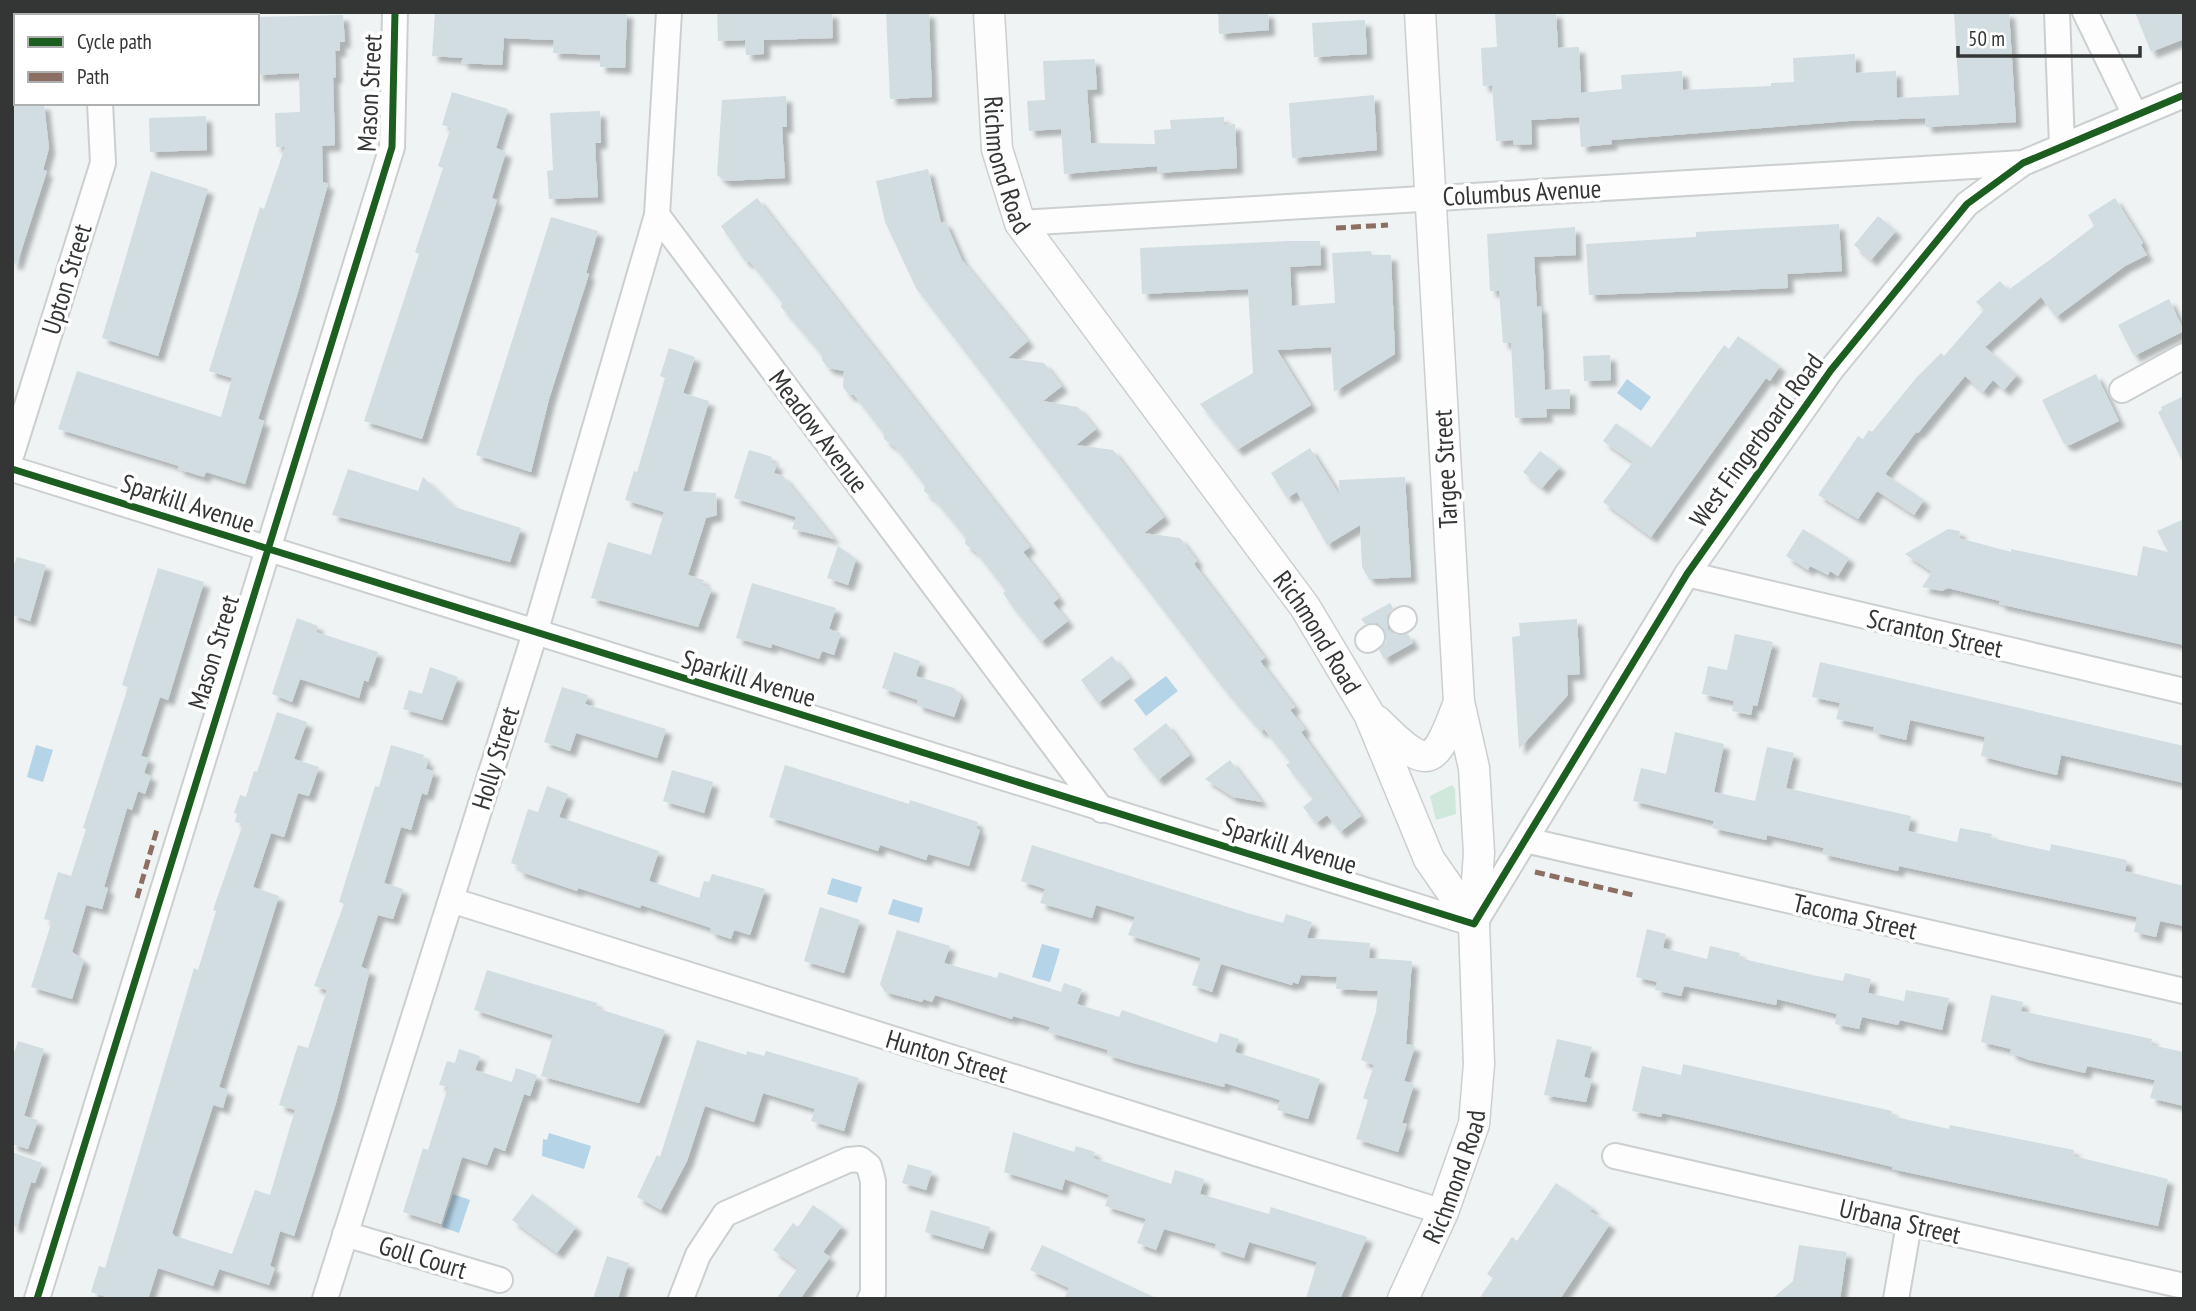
<svg xmlns="http://www.w3.org/2000/svg" width="2196" height="1311" viewBox="0 0 2196 1311" font-family="'PT Sans Narrow',sans-serif">
  <style>
    .green { fill: #cfe8db }
    .water { fill: #b5d4e8 }
    .building { fill: #d1dde1; filter: url(#shadow) }
    .lines { fill: none; stroke-linecap: round; stroke-linejoin: round }
    .minor-casing { stroke: #cccfd0; stroke-width: 28 }
    .major-casing { stroke: #cccfd0; stroke-width: 33 }
    .minor { stroke: #fdfdfd; stroke-width: 24 }
    .major { stroke: #fdfdfd; stroke-width: 30 }
    .quiet { stroke: #8d6e63; stroke-width: 5; stroke-dasharray: 10 5; stroke-linecap: butt }
    .cycleway-casing { stroke: #fff; stroke-width: 11 }
    .cycleway { stroke: #1b5e20; stroke-width: 7 }
    .labels { text-anchor: middle; dominant-baseline: central; stroke-width: 7; stroke-linejoin: round; paint-order: stroke }
    .street-label { font-size: 26px; fill: #343636; stroke: #fff }
  </style>
  <defs>
    <filter id="shadow"><feDropShadow dx="6" dy="6" stdDeviation="2" flood-color="#0004"/></filter>
  </defs>
  <rect width="100%" height="100%" fill="#eff3f3"/>
  <path class="green" d="M 1452,785 L 1455,789 L 1456,814 L 1436,820 L 1430,796 Z"/>
  <path class="water" d="M 1627,379 L 1651,397 L 1641,411 L 1617,393 Z
    M 1166,676 L 1178,691 L 1146,716 L 1134,700 Z
    M 36,745 L 53,750 L 43,782 L 27,777 Z
    M 832,878 L 862,887 L 857,903 L 827,894 Z
    M 893,899 L 923,908 L 919,923 L 888,914 Z
    M 1042,944 L 1060,949 L 1050,982 L 1032,977 Z
    M 549,1133 L 591,1146 L 584,1169 L 542,1156 L 543,1139 L 547,1140 Z
    M 453,1194 L 470,1200 L 459,1233 L 442,1227 Z"/>
  <path class="building" d="M 435,12 L 627,12 L 625,68 L 600,67 L 600,55 L 553,53 L 554,40 L 504,38 L 502,65 L 461,63 L 463,58 L 432,56 Z
    M 717,12 L 832,12 L 833,38 L 764,40 L 764,54 L 746,55 L 745,40 L 718,41 Z
    M 886,12 L 929,12 L 932,97 L 890,99 Z
    M 1218,12 L 1268,12 L 1269,30 L 1219,34 Z
    M 1495,12 L 1556,12 L 1558,48 L 1579,47 L 1581,93 L 1622,89 L 1621,75 L 1682,71 L 1683,90 L 1771,86 L 1771,83 L 1794,82 L 1793,58 L 1855,54 L 1856,73 L 1896,71 L 1897,98 L 1959,95 L 1954,12 L 2009,12 L 2016,122 L 1926,127 L 1925,118 L 1849,121 L 1611,140 L 1612,144 L 1581,147 L 1579,117 L 1531,120 L 1532,144 L 1514,145 L 1513,140 L 1496,141 L 1492,85 L 1483,86 L 1481,48 L 1497,47 Z
    M 2135,12 L 2184,12 L 2184,39 L 2151,52 Z
    M 343,15 L 345,42 L 340,42 L 340,51 L 335,51 L 336,77 L 333,78 L 335,145 L 322,146 L 323,182 L 328,184 L 298,292 L 258,419 L 264,421 L 245,484 L 206,472 L 204,477 L 178,469 L 179,466 L 58,429 L 77,371 L 221,417 L 232,378 L 209,371 L 260,207 L 264,209 L 285,147 L 276,147 L 275,113 L 300,112 L 299,73 L 257,75 L 257,17 Z
    M 1365,20 L 1367,54 L 1314,57 L 1312,23 Z
    M 1095,59 L 1097,89 L 1087,90 L 1091,143 L 1155,144 L 1154,130 L 1171,129 L 1170,120 L 1224,117 L 1224,125 L 1235,124 L 1237,168 L 1157,173 L 1157,166 L 1064,174 L 1061,129 L 1029,131 L 1027,101 L 1045,100 L 1043,61 Z
    M 452,92 L 508,109 L 496,148 L 506,152 L 492,198 L 497,200 L 422,439 L 364,421 L 419,254 L 415,252 L 443,168 L 438,166 L 451,127 L 442,125 Z
    M 1374,95 L 1377,150 L 1292,158 L 1289,103 Z
    M 786,96 L 787,127 L 782,127 L 785,178 L 725,181 L 717,175 L 722,100 Z
    M 44,104 L 49,148 L 43,170 L 47,171 L 17,264 L 12,263 L 12,106 Z
    M 600,111 L 601,143 L 595,143 L 598,197 L 549,199 L 547,171 L 553,170 L 550,113 Z
    M 206,116 L 207,150 L 150,152 L 149,118 Z
    M 928,169 L 941,223 L 945,221 L 962,260 L 1028,341 L 1008,358 L 1044,363 L 1062,386 L 1043,401 L 1078,407 L 1096,429 L 1076,445 L 1113,450 L 1164,517 L 1144,533 L 1180,538 L 1197,561 L 1194,564 L 1265,658 L 1260,661 L 1295,707 L 1290,710 L 1305,729 L 1301,732 L 1361,816 L 1340,832 L 1327,815 L 1316,823 L 1303,807 L 1313,799 L 1286,765 L 1290,762 L 1264,729 L 1261,732 L 1224,689 L 916,288 L 885,222 L 876,181 Z
    M 151,171 L 208,189 L 158,356 L 102,338 Z
    M 757,198 L 1030,547 L 1023,552 L 1059,598 L 1053,603 L 1068,621 L 1041,642 L 1012,606 L 1003,593 L 1006,591 L 976,552 L 965,544 L 966,538 L 935,500 L 924,491 L 925,486 L 895,447 L 884,439 L 884,434 L 854,395 L 849,395 L 843,387 L 844,371 L 828,368 L 822,360 L 822,355 L 781,307 L 782,302 L 750,262 L 745,261 L 721,226 Z
    M 2115,198 L 2143,243 L 2141,245 L 2147,255 L 2125,266 L 2056,317 L 2041,297 L 1985,347 L 2017,375 L 2004,390 L 1993,380 L 1983,392 L 1965,376 L 1918,433 L 1916,432 L 1885,474 L 1924,500 L 1914,515 L 1877,491 L 1858,519 L 1818,495 L 1858,436 L 1863,439 L 1869,430 L 1872,432 L 1916,378 L 1941,353 L 1944,356 L 1984,310 L 1976,302 L 2000,281 L 2008,290 L 2051,259 L 2094,226 L 2088,215 Z
    M 1878,216 L 1896,231 L 1871,260 L 1854,245 Z
    M 551,217 L 598,231 L 586,273 L 589,274 L 549,399 L 531,472 L 476,455 Z
    M 1839,224 L 1842,271 L 1787,274 L 1788,288 L 1589,295 L 1586,244 L 1696,237 L 1696,232 Z
    M 1575,227 L 1576,255 L 1534,257 L 1537,307 L 1541,306 L 1545,390 L 1570,389 L 1570,409 L 1546,409 L 1547,417 L 1515,418 L 1511,343 L 1503,343 L 1499,291 L 1490,291 L 1487,234 Z
    M 1288,241 L 1320,241 L 1321,265 L 1290,267 L 1292,306 L 1335,303 L 1332,253 L 1371,251 L 1372,255 L 1391,255 L 1395,354 L 1334,392 L 1331,347 L 1277,350 L 1311,405 L 1237,450 L 1200,404 L 1253,373 L 1248,289 L 1142,294 L 1140,248 Z
    M 2169,299 L 2184,331 L 2134,356 L 2118,325 Z
    M 1738,336 L 1780,366 L 1770,381 L 1766,378 L 1651,537 L 1603,502 L 1633,462 L 1603,441 L 1616,423 L 1651,448 L 1724,345 L 1729,349 Z
    M 669,348 L 695,357 L 683,393 L 709,401 L 683,491 L 716,493 L 717,515 L 706,518 L 688,575 L 704,580 L 702,585 L 712,588 L 698,627 L 591,598 L 608,542 L 651,555 L 664,512 L 625,500 L 634,471 L 637,472 L 665,378 L 660,376 Z
    M 1610,355 L 1611,380 L 1584,381 L 1583,356 Z
    M 2096,374 L 2119,421 L 2070,445 L 2064,444 L 2042,400 Z
    M 2184,396 L 2184,464 L 2158,412 L 2162,410 L 2161,407 Z
    M 1310,448 L 1340,496 L 1339,480 L 1405,477 L 1411,577 L 1369,579 L 1362,567 L 1360,525 L 1327,545 L 1297,492 L 1287,498 L 1271,473 Z
    M 749,450 L 772,457 L 770,462 L 777,464 L 774,473 L 783,476 L 834,539 L 792,529 L 796,517 L 734,498 Z
    M 1540,451 L 1560,467 L 1542,488 L 1523,472 Z
    M 348,469 L 418,491 L 423,477 L 454,507 L 521,528 L 510,562 L 332,515 Z
    M 2184,519 L 2184,645 L 1999,604 L 2000,601 L 1948,588 L 1942,591 L 1922,587 L 1932,572 L 1905,554 L 1948,529 L 1960,531 L 1959,538 L 2011,552 L 2011,549 L 2137,576 L 2143,546 L 2168,552 L 2157,531 Z
    M 1803,529 L 1849,558 L 1838,576 L 1830,571 L 1828,575 L 1810,566 L 1808,570 L 1786,556 Z
    M 838,546 L 856,559 L 848,585 L 827,578 Z
    M 17,557 L 46,565 L 30,621 L 12,615 L 12,570 Z
    M 158,568 L 204,582 L 168,700 L 160,697 L 141,756 L 149,758 L 144,773 L 151,776 L 145,794 L 138,791 L 132,810 L 127,808 L 104,887 L 108,888 L 102,909 L 86,905 L 72,952 L 84,960 L 72,999 L 31,987 L 52,921 L 44,919 L 58,872 L 71,876 L 86,829 L 83,828 L 128,687 L 122,685 Z
    M 752,583 L 836,608 L 829,629 L 841,633 L 834,655 L 822,651 L 819,659 L 772,644 L 771,648 L 736,638 Z
    M 1390,603 L 1393,608 L 1387,615 L 1388,629 L 1395,635 L 1408,634 L 1413,643 L 1384,659 L 1379,650 L 1386,642 L 1384,629 L 1377,623 L 1365,624 L 1361,619 Z
    M 297,618 L 318,626 L 316,632 L 378,652 L 368,682 L 364,680 L 359,698 L 300,679 L 292,702 L 272,694 Z
    M 1577,619 L 1580,674 L 1567,675 L 1568,695 L 1519,749 L 1512,637 L 1520,636 L 1519,623 Z
    M 1735,634 L 1773,642 L 1757,706 L 1753,705 L 1751,715 L 1732,711 L 1734,701 L 1702,694 L 1708,666 L 1727,670 Z
    M 894,652 L 920,661 L 916,676 L 954,688 L 961,697 L 954,717 L 917,705 L 918,700 L 882,688 Z
    M 1112,656 L 1130,678 L 1098,703 L 1081,680 Z
    M 1820,662 L 2184,746 L 2184,783 L 2061,755 L 2057,775 L 2023,767 L 1981,756 L 1985,737 L 1910,720 L 1906,740 L 1873,732 L 1874,727 L 1836,719 L 1840,703 L 1812,697 Z
    M 430,667 L 458,677 L 442,720 L 403,709 L 409,690 L 422,694 Z
    M 562,687 L 588,695 L 585,704 L 666,729 L 657,758 L 576,733 L 570,751 L 544,742 Z
    M 277,712 L 307,722 L 294,759 L 319,767 L 309,796 L 298,793 L 284,837 L 271,833 L 253,887 L 279,896 L 219,1087 L 228,1090 L 223,1108 L 213,1105 L 211,1112 L 172,1233 L 175,1236 L 232,1254 L 255,1190 L 270,1195 L 295,1110 L 279,1105 L 298,1045 L 308,1048 L 327,990 L 314,986 L 344,904 L 339,902 L 375,786 L 379,787 L 391,745 L 424,755 L 423,759 L 428,761 L 426,769 L 434,771 L 427,795 L 422,793 L 411,830 L 401,827 L 384,883 L 403,889 L 393,919 L 378,915 L 361,967 L 370,970 L 336,1103 L 294,1236 L 280,1231 L 270,1266 L 275,1268 L 269,1285 L 219,1269 L 213,1286 L 158,1268 L 148,1299 L 112,1299 L 91,1292 L 99,1266 L 105,1268 L 187,992 L 194,968 L 198,970 L 216,911 L 213,910 L 243,824 L 235,822 L 237,814 L 234,813 L 240,795 L 246,797 L 254,771 L 257,772 Z
    M 1166,723 L 1190,755 L 1158,780 L 1133,749 Z
    M 1675,732 L 1724,744 L 1714,792 L 1755,801 L 1767,747 L 1794,753 L 1786,788 L 1911,816 L 1908,831 L 1957,842 L 1960,828 L 1992,834 L 1991,838 L 2050,851 L 2051,844 L 2127,860 L 2125,871 L 2184,886 L 2184,926 L 2160,921 L 2156,937 L 2134,932 L 2137,917 L 1899,866 L 1898,871 L 1822,854 L 1824,848 L 1767,835 L 1766,840 L 1712,828 L 1714,821 L 1633,801 L 1641,768 L 1666,774 Z
    M 1230,760 L 1262,802 L 1233,797 L 1205,779 Z
    M 785,765 L 909,804 L 910,800 L 978,822 L 976,828 L 980,830 L 969,866 L 928,854 L 926,860 L 880,845 L 878,851 L 769,817 Z
    M 672,770 L 713,782 L 704,813 L 663,801 Z
    M 547,786 L 568,794 L 559,817 L 659,851 L 649,881 L 699,898 L 704,881 L 709,882 L 712,874 L 765,889 L 750,935 L 734,930 L 731,939 L 710,932 L 711,928 L 641,905 L 640,908 L 578,888 L 577,891 L 518,871 L 519,866 L 511,863 L 528,809 L 538,812 Z
    M 1032,845 L 1247,913 L 1283,923 L 1286,914 L 1312,922 L 1307,938 L 1370,943 L 1369,958 L 1412,961 L 1406,1044 L 1415,1046 L 1404,1081 L 1414,1084 L 1402,1123 L 1407,1124 L 1398,1152 L 1356,1139 L 1368,1100 L 1363,1098 L 1374,1065 L 1361,1060 L 1376,1012 L 1378,991 L 1336,989 L 1337,977 L 1301,975 L 1298,984 L 1293,982 L 1292,985 L 1221,964 L 1212,992 L 1192,985 L 1201,958 L 1128,935 L 1135,917 L 1096,905 L 1092,918 L 1040,903 L 1045,889 L 1021,881 Z
    M 820,907 L 860,920 L 844,973 L 804,961 Z
    M 1647,929 L 1666,934 L 1663,948 L 1707,959 L 1710,946 L 1740,953 L 1739,958 L 1817,976 L 1843,981 L 1845,973 L 1871,979 L 1868,993 L 1904,1001 L 1906,990 L 1949,998 L 1942,1030 L 1900,1020 L 1898,1025 L 1862,1017 L 1859,1029 L 1835,1024 L 1837,1014 L 1777,999 L 1776,1005 L 1684,986 L 1681,996 L 1655,990 L 1657,982 L 1636,977 Z
    M 897,930 L 950,946 L 944,963 L 997,978 L 999,972 L 1061,992 L 1064,983 L 1082,989 L 1077,1004 L 1119,1017 L 1122,1010 L 1217,1043 L 1220,1033 L 1239,1039 L 1235,1052 L 1320,1079 L 1308,1119 L 1277,1110 L 1280,1100 L 1225,1083 L 1224,1087 L 1133,1063 L 1107,1055 L 1108,1050 L 1048,1032 L 1050,1027 L 1013,1016 L 1012,1019 L 935,995 L 932,1002 L 923,999 L 922,1002 L 885,992 L 880,984 Z
    M 487,970 L 597,1003 L 596,1008 L 665,1030 L 639,1103 L 541,1076 L 553,1035 L 474,1010 Z
    M 1991,995 L 2023,1002 L 2021,1011 L 2152,1039 L 2151,1045 L 2184,1052 L 2184,1106 L 2150,1098 L 2155,1080 L 2087,1066 L 2085,1073 L 2029,1060 L 2010,1053 L 2011,1049 L 1981,1042 Z
    M 1557,1039 L 1592,1047 L 1584,1077 L 1592,1079 L 1586,1102 L 1544,1095 Z
    M 697,1040 L 746,1055 L 747,1051 L 764,1056 L 766,1051 L 859,1078 L 844,1131 L 811,1121 L 815,1109 L 763,1093 L 754,1122 L 705,1106 L 687,1161 L 661,1210 L 637,1197 L 657,1155 L 660,1157 Z
    M 18,1041 L 44,1049 L 24,1116 L 38,1120 L 28,1149 L 12,1144 L 12,1059 Z
    M 459,1049 L 480,1056 L 475,1070 L 512,1082 L 516,1068 L 537,1075 L 530,1096 L 524,1094 L 505,1151 L 494,1147 L 487,1165 L 462,1157 L 441,1224 L 403,1212 L 423,1148 L 428,1150 L 448,1087 L 439,1085 L 447,1061 L 455,1063 Z
    M 1683,1064 L 1892,1111 L 1891,1116 L 1949,1129 L 1950,1125 L 2074,1150 L 2073,1156 L 2168,1179 L 2158,1226 L 1892,1169 L 1893,1167 L 1716,1125 L 1662,1113 L 1661,1117 L 1632,1111 L 1642,1066 L 1681,1075 Z
    M 1013,1132 L 1074,1152 L 1076,1146 L 1095,1152 L 1093,1158 L 1171,1184 L 1175,1170 L 1204,1179 L 1200,1194 L 1269,1214 L 1271,1207 L 1367,1237 L 1340,1299 L 1306,1299 L 1317,1262 L 1249,1242 L 1244,1258 L 1215,1249 L 1216,1244 L 1164,1229 L 1156,1250 L 1137,1243 L 1146,1219 L 1105,1206 L 1109,1195 L 1065,1179 L 1062,1190 L 1004,1172 Z
    M 12,1152 L 42,1163 L 35,1183 L 31,1182 L 17,1227 L 12,1226 Z
    M 908,1164 L 932,1171 L 926,1190 L 902,1183 Z
    M 1556,1183 L 1593,1208 L 1590,1211 L 1610,1224 L 1560,1299 L 1479,1299 L 1493,1278 L 1487,1274 L 1512,1237 L 1517,1241 Z
    M 532,1194 L 576,1227 L 557,1253 L 512,1220 Z
    M 813,1205 L 842,1226 L 823,1252 L 830,1257 L 800,1299 L 776,1299 L 798,1268 L 773,1250 L 793,1223 L 798,1227 Z
    M 931,1210 L 990,1227 L 983,1249 L 925,1232 Z
    M 1042,1245 L 1081,1263 L 1158,1299 L 1064,1299 L 1069,1288 L 1030,1270 Z
    M 1799,1245 L 1847,1252 L 1840,1299 L 1772,1299 L 1793,1281 Z
    M 607,1256 L 629,1263 L 626,1271 L 618,1299 L 593,1299 Z"/>
  <g class="lines">
    <defs>
      <path id="minor" d="M 97,12 L 97,16
        M 669,12 L 657,215 L 1102,810
        M 2057,12 L 2062,146
        M 2085,12 L 2135,115
        M 1020,223 L 2023,163
        M 2122,390 L 2184,356
        M 12,453 L 103,163 L 100,103
        M 12,469 L 1474,924 L 1687,574 L 1831,370 L 1967,204 L 2023,163 L 2184,95
        M 1687,574 L 2184,691
        M 1401,621 L 1404,619
        M 1368,640 L 1372,637
        M 1525,840 L 2184,991
        M 451,900 L 1443,1212
        M 1615,1156 L 2184,1286
        M 345,1234 L 500,1280
        M 37,1299 L 392,147 L 395,12
        M 325,1299 L 535,633 L 657,215
        M 681,1299 L 698,1255 L 725,1214 L 848,1160 L 860,1159 L 869,1166 L 873,1181 L 873,1293 L 870,1299
        M 1896,1299 L 1909,1224"/>
      <g id="major">
        <path id="s1" d="M 989,12 L 997,149 L 1020,223 L 1305,607 L 1369,714 L 1429,859 L 1474,924"/>
        <path d="M 1377,721 C 1428,772 1434,769 1459,702"/>
        <path id="s2" d="M 1403,1299 L 1443,1212 L 1474,1124 L 1479,1064 L 1474,924 L 1479,853 L 1474,768 L 1459,702 L 1420,12"/>
      </g>
    </defs>
    <use href="#minor" class="minor-casing"/>
    <use href="#major" class="major-casing"/>
    <use href="#minor" class="minor"/>
    <use href="#major" class="major"/>
    <path class="quiet" d="M 1336,228 L 1388,225
      M 1535,872 L 1633,895
      M 137,898 L 158,826"/>
    <defs>
      <path id="cycleway" d="M 12,469 L 1474,924 L 1687,574 L 1831,370 L 1967,204 L 2023,163 L 2184,95
        M 37,1299 L 392,147 L 395,12"/>
    </defs>
    <use href="#cycleway" class="cycleway-casing"/>
    <use href="#cycleway" class="cycleway"/>
  </g>
  <g class="labels">
    <g class="street-label">
      <text transform="translate(369 93) rotate(-87)">Mason Street</text>
      <text stroke="none"><textPath href="#s1" startOffset="154">Richmond Road</textPath></text>
      <text transform="translate(1522 192) rotate(-3)">Columbus Avenue</text>
      <text transform="translate(66 279) rotate(-73)">Upton Street</text>
      <text transform="translate(819 431) rotate(53)">Meadow Avenue</text>
      <text transform="translate(1756 440) rotate(-54)">West Fingerboard Road</text>
      <text transform="translate(1445 469) rotate(-93)">Targee Street</text>
      <text transform="translate(188 503) rotate(18)">Sparkill Avenue</text>
      <text stroke="none"><textPath href="#s1" startOffset="721">Richmond Road</textPath></text>
      <text transform="translate(1935 633) rotate(13)">Scranton Street</text>
      <text transform="translate(213 652) rotate(-73)">Mason Street</text>
      <text transform="translate(749 678) rotate(17)">Sparkill Avenue</text>
      <text transform="translate(495 758) rotate(-73)">Holly Street</text>
      <text transform="translate(1290 845) rotate(17)">Sparkill Avenue</text>
      <text transform="translate(1855 916) rotate(13)">Tacoma Street</text>
      <text transform="translate(947 1056) rotate(17)">Hunton Street</text>
      <text stroke="none"><textPath href="#s2" startOffset="133">Richmond Road</textPath></text>
      <text transform="translate(1900 1221) rotate(13)">Urbana Street</text>
      <text transform="translate(423 1257) rotate(17)">Goll Court</text>
    </g>
  </g>
  <rect width="2196" height="1311" fill="none" stroke="#343636" stroke-width="28"/>
  <rect x="14" y="14" width="245" height="91" fill="#ffffff" stroke="#aeafaf" stroke-width="2"/>
  <rect x="28" y="37" width="35" height="10" fill="#1b5e20" stroke="#aeafaf" stroke-width="2"/>
  <text x="77" y="49" font-size="21" fill="#343636">Cycle path</text>
  <rect x="28" y="72" width="35" height="10" fill="#8d6e63" stroke="#aeafaf" stroke-width="2"/>
  <text x="77" y="84" font-size="21" fill="#343636">Path</text>
  <path d="M1958 46v10h182v-10" fill="none" stroke="#343636" stroke-width="3.5"/>
  <text x="1968" y="46" font-size="21" fill="#343636" stroke="#ffffff" stroke-width="5" paint-order="stroke">50 m</text>
</svg>
